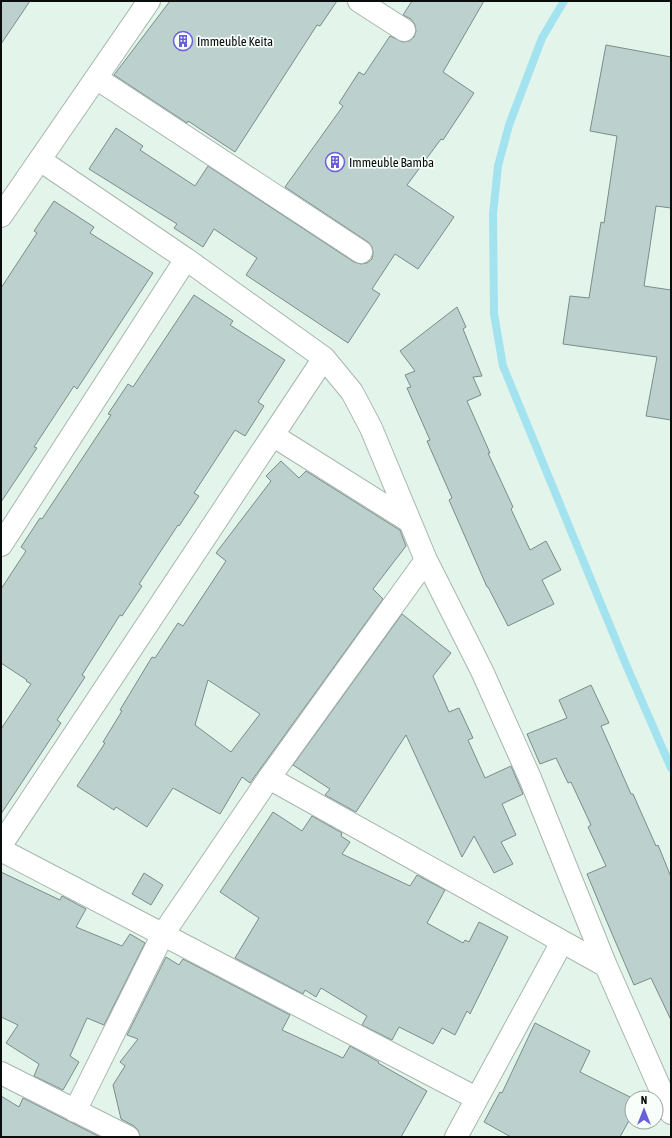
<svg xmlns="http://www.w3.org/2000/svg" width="672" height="1138" viewBox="0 0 672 1138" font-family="'Asap Condensed',sans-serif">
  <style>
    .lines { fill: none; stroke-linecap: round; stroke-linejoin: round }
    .stream { stroke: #a3e3f0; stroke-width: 8 }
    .building { fill: #bcd0cd; stroke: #7a8d8a; fill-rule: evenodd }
    .minor-casing { stroke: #a7b7ae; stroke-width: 24 }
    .minor { stroke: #fff; stroke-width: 22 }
    .labels { text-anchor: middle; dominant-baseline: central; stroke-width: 3.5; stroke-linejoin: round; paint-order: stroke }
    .poi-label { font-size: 13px; fill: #090e0c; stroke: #f8fffb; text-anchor: start }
  </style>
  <rect width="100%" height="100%" fill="#e3f4eb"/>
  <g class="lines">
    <path class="stream" d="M 564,1 L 542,38 L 509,125 L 498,166 L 493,214 L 494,314 L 503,366 L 627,667 L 671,768"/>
  </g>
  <path class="building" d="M 1,1 L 30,1 L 1,44 Z
    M 170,1 L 337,1 L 320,26 L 317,25 L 235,152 L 188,121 L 187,123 L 114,75 Z
    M 412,1 L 484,1 L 443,72 L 474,93 L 443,140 L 441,139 L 407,185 L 454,217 L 418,269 L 395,254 L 372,289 L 380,294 L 348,343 L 246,275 L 257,258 L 214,229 L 203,247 L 174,228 L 177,224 L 89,169 L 116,128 L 143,146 L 140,150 L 195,186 L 208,166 L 354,262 L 361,264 L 367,263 L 372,259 L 373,253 L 372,247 L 368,242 L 285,187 L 343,106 L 339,103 L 359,72 L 364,75 L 390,36 L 403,42 L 409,41 L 414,37 L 416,31 L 415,25 L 411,19 L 403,15 Z
    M 606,45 L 671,57 L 671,208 L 656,206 L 644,286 L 671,290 L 671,420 L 646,416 L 657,357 L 563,344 L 570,296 L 589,298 L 601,222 L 604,223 L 617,136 L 590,131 Z
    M 54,201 L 94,227 L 90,233 L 153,273 L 77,389 L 74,386 L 34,447 L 37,448 L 1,502 L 1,288 L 37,233 L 34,231 Z
    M 194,295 L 233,321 L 230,325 L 285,360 L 258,402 L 264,406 L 245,436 L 235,430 L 194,493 L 199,496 L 179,526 L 178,525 L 139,584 L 142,586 L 122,616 L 120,615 L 82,675 L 85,677 L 57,720 L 61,723 L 1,814 L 1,729 L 31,684 L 26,681 L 27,680 L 1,663 L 1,589 L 26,551 L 21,547 L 40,518 L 42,519 L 111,415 L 108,414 L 128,384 L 133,387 Z
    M 457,307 L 466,327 L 463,329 L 482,376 L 473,377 L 481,395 L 467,401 L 490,453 L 488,453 L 513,507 L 511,509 L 530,550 L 546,541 L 561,570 L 542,580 L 554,604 L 508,626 L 488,587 L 487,587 L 449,500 L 452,498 L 427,441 L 430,440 L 407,388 L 411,387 L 405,375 L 415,371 L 400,351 Z
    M 281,461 L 299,478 L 306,471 L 398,529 L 400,530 L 406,546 L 373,589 L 383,599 L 250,783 L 242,777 L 220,814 L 173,788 L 147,827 L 116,807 L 114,810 L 77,786 L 105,743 L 103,742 L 122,711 L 120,710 L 152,657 L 155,658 L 178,623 L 183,626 L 226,561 L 216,553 L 271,481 L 266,476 ZM 208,680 L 260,714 L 231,752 L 195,725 Z
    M 402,614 L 451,653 L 433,676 L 449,712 L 459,708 L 473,738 L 468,740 L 485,778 L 511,766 L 523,794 L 502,804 L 516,835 L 501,842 L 513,864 L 494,873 L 474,836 L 462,857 L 406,735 L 356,812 L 325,795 L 330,789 L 293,765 Z
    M 591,685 L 609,723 L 601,726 L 631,794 L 633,794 L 656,846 L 658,845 L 671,877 L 671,1020 L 651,978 L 634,985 L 607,922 L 587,874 L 606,866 L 588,827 L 591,825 L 571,782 L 568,783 L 556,758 L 540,764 L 527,734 L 567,718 L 559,700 Z
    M 273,812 L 302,831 L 312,816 L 342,833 L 341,836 L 350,842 L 342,854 L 410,886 L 417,875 L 445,890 L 427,923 L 463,943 L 465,940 L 469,942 L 479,922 L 508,937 L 470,1014 L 467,1011 L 455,1035 L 442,1028 L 433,1044 L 399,1027 L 392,1040 L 362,1025 L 367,1016 L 321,988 L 316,997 L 305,990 L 303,994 L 235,958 L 259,918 L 220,892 Z
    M 1,872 L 60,900 L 62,896 L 86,909 L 76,927 L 122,946 L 130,934 L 145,943 L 104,1025 L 87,1018 L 70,1056 L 79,1062 L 63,1090 L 34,1076 L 39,1064 L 6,1043 L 18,1025 L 1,1017 Z
    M 144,873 L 163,885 L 151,905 L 132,894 Z
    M 166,957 L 179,965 L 183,959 L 290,1015 L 282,1030 L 343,1058 L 350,1046 L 379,1062 L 378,1063 L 427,1091 L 401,1137 L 140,1137 L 138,1130 L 134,1126 L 121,1119 L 113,1085 L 125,1066 L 120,1062 L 138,1039 L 127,1035 Z
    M 535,1023 L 590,1051 L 580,1072 L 632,1098 L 632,1115 L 620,1137 L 511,1137 L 484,1122 L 500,1092 L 502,1093 Z
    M 1,1096 L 19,1107 L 23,1098 L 100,1137 L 1,1137 Z"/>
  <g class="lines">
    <defs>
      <path id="minor" d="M 359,1 L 404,30
        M 96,78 L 361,252
        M 40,160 L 186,259 L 324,358 L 352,392 L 371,428 L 426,560 L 482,671 L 530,778 L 606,966 L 671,1113
        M 1,216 L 149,1
        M 274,436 L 409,521
        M 1,545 L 186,259
        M 269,778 L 606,966
        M 1,845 L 324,358
        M 1,850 L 476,1098
        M 1,1073 L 128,1137
        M 75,1111 L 163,934 L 269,778 L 426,560
        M 456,1137 L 562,942"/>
    </defs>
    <use href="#minor" class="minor-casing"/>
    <use href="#minor" class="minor"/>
  </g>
  <defs>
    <symbol id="building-ring" viewBox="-11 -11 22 22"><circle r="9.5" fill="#f8fffb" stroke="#695fd8" stroke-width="1.5"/><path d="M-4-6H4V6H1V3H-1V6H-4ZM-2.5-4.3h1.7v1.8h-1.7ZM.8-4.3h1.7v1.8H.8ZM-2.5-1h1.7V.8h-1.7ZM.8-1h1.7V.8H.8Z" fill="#695fd8"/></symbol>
  </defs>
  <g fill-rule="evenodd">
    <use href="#building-ring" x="172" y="30" width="22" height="22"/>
    <use href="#building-ring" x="324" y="151" width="22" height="22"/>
  </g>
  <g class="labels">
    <g class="poi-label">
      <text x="197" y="41">Immeuble Keita</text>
      <text x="349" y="162">Immeuble Bamba</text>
    </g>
  </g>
  <rect width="672" height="1138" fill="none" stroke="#090e0c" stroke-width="4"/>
  <g transform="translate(644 1110)"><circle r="19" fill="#f8fffb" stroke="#989f9b"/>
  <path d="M0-3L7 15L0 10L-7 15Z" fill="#695fd8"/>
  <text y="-6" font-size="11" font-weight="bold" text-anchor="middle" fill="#090e0c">N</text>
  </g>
</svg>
